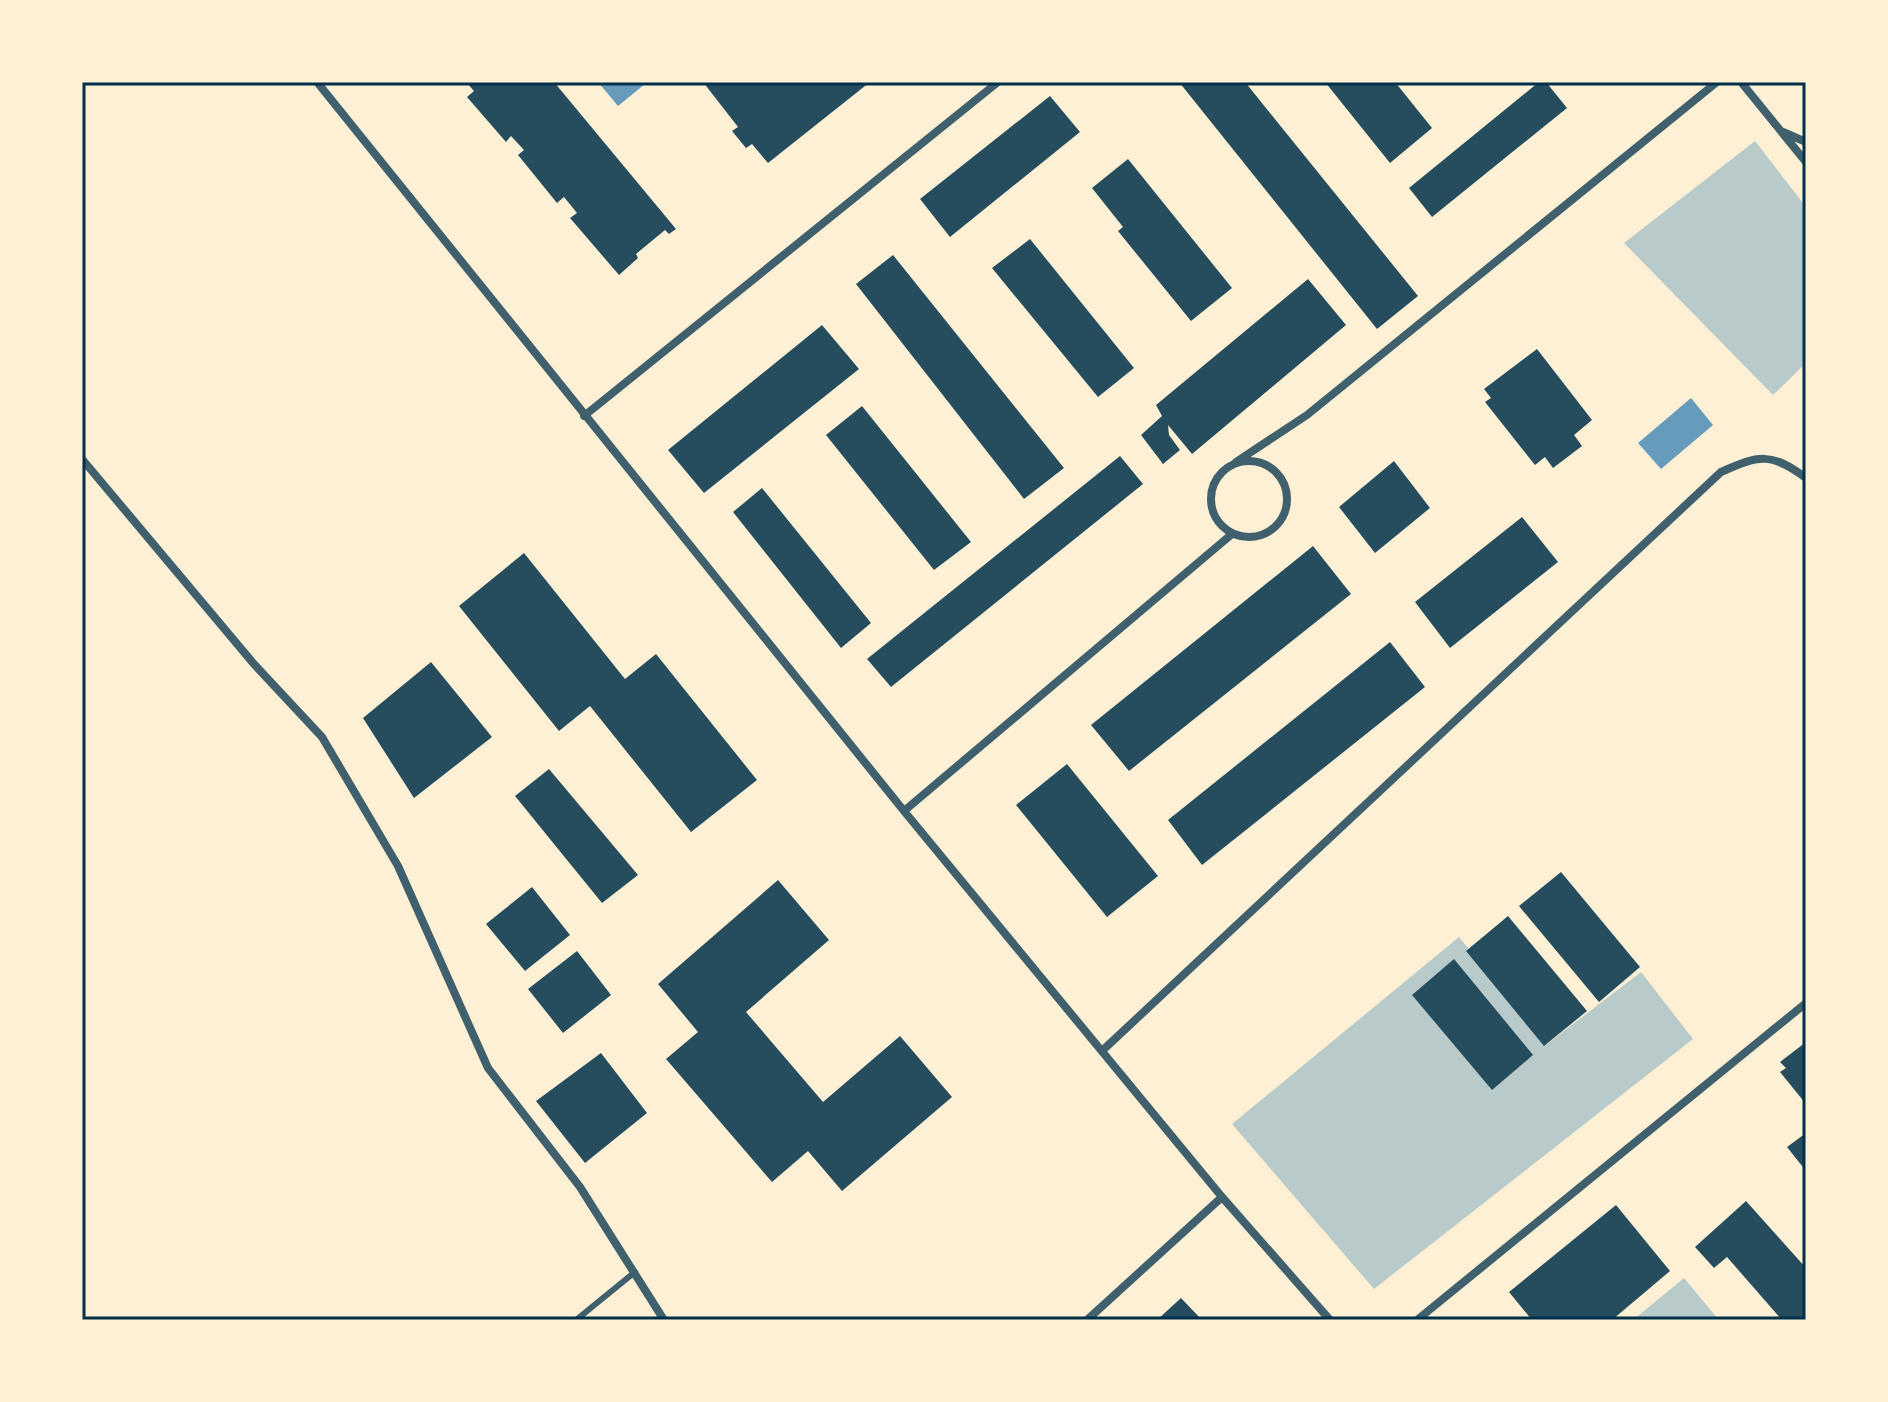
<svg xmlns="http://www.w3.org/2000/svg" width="1888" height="1402" viewBox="0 0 1888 1402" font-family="Manrope,sans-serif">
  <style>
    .green { fill: #b9caca }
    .water { fill: #669bbc }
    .building { fill: #264d5e }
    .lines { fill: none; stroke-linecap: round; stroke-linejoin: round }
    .service { stroke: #3f606c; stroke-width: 6 }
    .minor { stroke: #3f606c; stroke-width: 8 }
    .neatline { fill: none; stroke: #003049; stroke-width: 3 }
  </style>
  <rect width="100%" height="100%" fill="#fdf0d5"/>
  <path class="green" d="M 1755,141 L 1806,207 L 1806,363 L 1773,395 L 1624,243 Z
    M 1459,937 L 1547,1044 L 1641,972 L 1693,1039 L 1374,1289 L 1232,1124 Z
    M 1684,1278 L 1719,1320 L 1633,1320 Z"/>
  <path class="water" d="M 598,82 L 643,82 L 645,84 L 618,106 Z
    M 1691,398 L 1713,425 L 1661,469 L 1638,443 Z"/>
  <path class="building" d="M 466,82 L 554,82 L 676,229 L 669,234 L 665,230 L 636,254 L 638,258 L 619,275 L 570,218 L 577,213 L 564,197 L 557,203 L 518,155 L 524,150 L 511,136 L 506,142 L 467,97 L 474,91 Z
    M 703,82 L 870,82 L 768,163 L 752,144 L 746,148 L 732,131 L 738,127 Z
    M 1179,82 L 1245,82 L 1418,296 L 1377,329 Z
    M 1325,82 L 1395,82 L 1432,128 L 1390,163 Z
    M 1539,82 L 1546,82 L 1567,108 L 1432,217 L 1409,188 Z
    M 1050,96 L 1080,132 L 950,237 L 920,199 Z
    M 1128,159 L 1232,288 L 1191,321 L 1118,231 L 1123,227 L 1092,188 Z
    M 1030,239 L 1134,368 L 1098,397 L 992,268 Z
    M 893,255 L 1064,468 L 1024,499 L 856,284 Z
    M 1308,279 L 1346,325 L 1192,454 L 1168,425 L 1169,435 L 1180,450 L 1163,464 L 1141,435 L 1162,416 L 1156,405 Z
    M 822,325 L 859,369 L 704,493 L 668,450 Z
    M 1537,349 L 1592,420 L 1574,435 L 1582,446 L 1553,468 L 1545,457 L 1535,465 L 1485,402 L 1491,398 L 1484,389 Z
    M 862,406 L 971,542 L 934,570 L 826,435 Z
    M 1120,456 L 1143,484 L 891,687 L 867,659 Z
    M 1394,461 L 1430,508 L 1375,553 L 1339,507 Z
    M 762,488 L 871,623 L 841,648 L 733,512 Z
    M 1522,517 L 1558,562 L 1450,648 L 1415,602 Z
    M 1313,546 L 1351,594 L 1129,771 L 1091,725 Z
    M 524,553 L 625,679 L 656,654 L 757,780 L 691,832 L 590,706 L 559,731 L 459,606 Z
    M 1390,642 L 1425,687 L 1202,865 L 1168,820 Z
    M 431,662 L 492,737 L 414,798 L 363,718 Z
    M 1067,764 L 1158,876 L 1107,917 L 1016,805 Z
    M 549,769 L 638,875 L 602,903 L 515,796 Z
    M 1561,872 L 1640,967 L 1599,1002 L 1519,906 Z
    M 778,880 L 829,940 L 746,1012 L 823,1102 L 900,1036 L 952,1097 L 842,1191 L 808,1151 L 772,1182 L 666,1059 L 698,1032 L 658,984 Z
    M 532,887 L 570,935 L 525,971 L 486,924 Z
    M 1508,916 L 1587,1011 L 1544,1046 L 1466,951 Z
    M 577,951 L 611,995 L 563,1033 L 528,989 Z
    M 1454,959 L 1533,1055 L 1492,1090 L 1412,995 Z
    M 1806,1042 L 1806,1104 L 1780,1072 L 1786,1068 L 1780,1062 Z
    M 601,1053 L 647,1113 L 585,1163 L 536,1101 Z
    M 1806,1133 L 1806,1171 L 1787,1147 Z
    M 1746,1201 L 1806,1268 L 1806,1320 L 1782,1320 L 1727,1257 L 1714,1268 L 1695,1247 Z
    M 1616,1205 L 1670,1271 L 1612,1320 L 1532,1320 L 1509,1292 Z
    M 1181,1298 L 1202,1320 L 1157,1320 Z"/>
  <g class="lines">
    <path class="service" d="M 576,1320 L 635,1272"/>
    <path class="minor" d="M 317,82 L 904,811 L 1222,1197 L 1330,1320
      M 1741,82 L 1806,162
      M 1783,132 L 1806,142
      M 584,416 L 998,82
      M 82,459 L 253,663 L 322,737 L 398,866 L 488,1068 L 580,1187 L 664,1320
      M1211 499a38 38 0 1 1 76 0a38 38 0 1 1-76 0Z
      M 1236,462 L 1307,415 L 1717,82
      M 904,811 L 1232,534
      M 1103,1050 L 1721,472 C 1759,455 1771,452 1806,478
      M 1087,1320 L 1222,1197
      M 1417,1320 L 1806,1003"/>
  </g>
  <rect width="1888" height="1402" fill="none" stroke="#fdf0d5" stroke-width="168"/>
  <rect x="84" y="84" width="1720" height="1234" class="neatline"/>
</svg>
